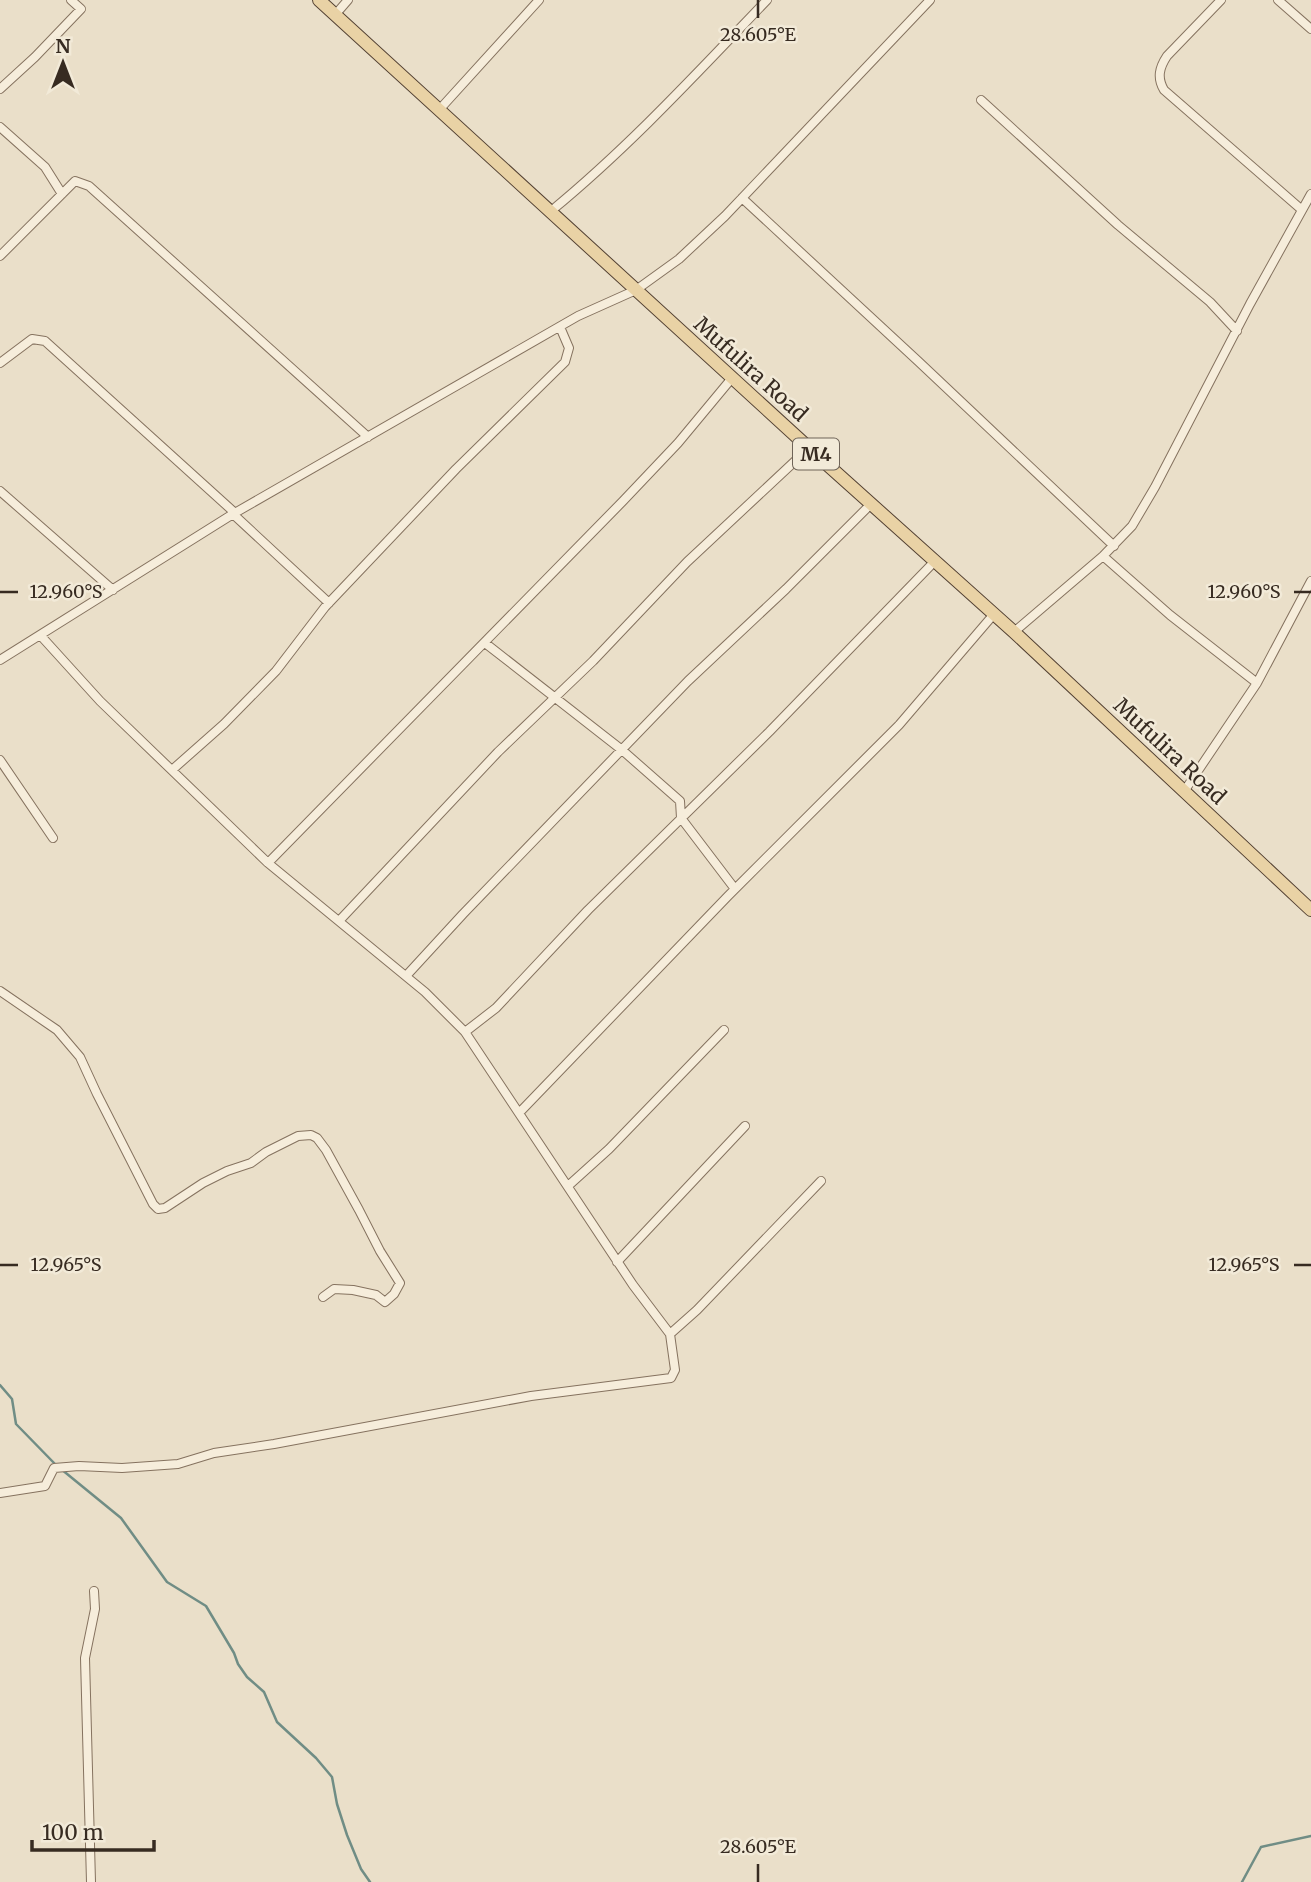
<svg xmlns="http://www.w3.org/2000/svg" width="1311" height="1882" viewBox="0 0 1311 1882" font-family="Merriweather,serif">
  <style>
    .lines { fill: none; stroke-linecap: round; stroke-linejoin: round }
    .stream { stroke: #708d85; stroke-width: 2.5 }
    .street-casing { stroke: #85725f; stroke-width: 10 }
    .primary-casing { stroke: #534133; stroke-width: 14 }
    .street { stroke: #f6eddb; stroke-width: 8 }
    .primary { stroke: #e9d2a5; stroke-width: 12 }
    .ticks { fill: none; stroke: #372b21; stroke-width: 2.5 }
    .labels { text-anchor: middle; dominant-baseline: central; stroke-width: 5; stroke-linejoin: round; paint-order: stroke }
    .shield { fill: #f2ead8; stroke: #6f6458; stroke-width: 2 }
    .shield-label { font-size: 19px; font-weight: bold; fill: #372b21 }
    .street-label { font-size: 21px; fill: #372b21; stroke: #f2ead8 }
    .ticks-label { font-size: 18px; text-anchor: middle; fill: #372b21; stroke: #f2ead8; stroke-width: 5; stroke-linejoin: round; paint-order: stroke }
  </style>
  <rect width="100%" height="100%" fill="#eadfc9"/>
  <g class="lines">
    <path class="stream" d="M 0,1385 L 12,1399 L 16,1424 L 56,1465
      M 61,1469 L 121,1518 L 167,1582 L 206,1606 L 234,1653 L 238,1664 L 247,1677 L 264,1692 L 277,1722 L 316,1758 L 332,1777 L 337,1804 L 347,1835 L 361,1869 L 370,1882
      M 1242,1882 L 1261,1847 L 1311,1836"/>
    <defs>
      <path id="street" d="M 1221,0 L 1167,56 C 1159,68 1157,78 1164,90 L 1302,210
        M 1278,0 L 1311,29
        M 335,15 L 348,0
        M 0,89 L 35,57 L 81,9 L 71,0
        M 981,100 L 1118,225 L 1210,302 L 1237,331
        M 439,110 L 539,0
        M 0,127 L 45,167 L 62,194
        M 742,198 L 919,362 L 1114,546
        M 551,211 C 629,147 697,73 767,0
        M 0,256 L 75,181 L 89,186 L 368,437
        M 0,363 L 32,339 L 45,341 L 235,513
        M 0,491 L 113,590
        M 233,514 L 329,603
        M 1103,556 L 1170,615 L 1257,683
        M 1014,632 L 1103,556 L 1132,526 L 1155,487 L 1250,304 L 1311,194
        M 485,643 L 622,750 L 680,801 L 681,818 L 735,889
        M 0,660 L 233,514 L 578,316 L 636,290 L 679,259 L 725,216 L 930,0
        M 0,760 L 53,838
        M 172,770 L 224,724 L 276,671 L 325,607 L 456,469 L 565,362 L 569,348 L 560,327
        M 1185,790 L 1257,683 L 1311,581
        M 268,863 L 623,501 L 678,443 L 732,378
        M 339,921 L 498,752 L 593,661 L 687,562 L 809,448
        M 406,976 L 463,914 L 688,681 L 786,589 L 871,504
        M 0,991 L 57,1030 L 80,1057 L 97,1094 L 153,1204 L 158,1209 L 165,1208 L 203,1183 L 227,1171 L 251,1163 L 266,1152 L 298,1136 L 311,1135 L 317,1138 L 326,1150 L 359,1210 L 380,1251 L 400,1283 L 394,1294 L 385,1302 L 376,1295 L 353,1290 L 334,1289 L 323,1297
        M 465,1032 L 496,1008 L 588,910 L 769,732 L 935,561
        M 519,1113 L 728,896 L 899,725 L 994,614
        M 568,1186 L 609,1149 L 724,1030
        M 617,1262 L 745,1126
        M 670,1334 L 697,1310 L 821,1181
        M 0,1493 L 45,1486 L 54,1468 L 79,1466 L 122,1468 L 178,1464 L 214,1453 L 274,1444 L 531,1396 L 671,1378 L 675,1370 L 670,1334 L 633,1285 L 465,1032 L 425,992 L 268,863 L 100,701 L 41,636
        M 91,1882 L 85,1658 L 95,1609 L 94,1591"/>
      <path id="primary" d="M 319,0 L 821,459 L 1014,632 L 1311,910"/>
    </defs>
    <use href="#street" class="street-casing"/>
    <use href="#primary" class="primary-casing"/>
    <use href="#street" class="street"/>
    <use href="#primary" class="primary"/>
  </g>
  <path class="ticks" d="M 758,0 L 758,18M 0,592 L 18,592M 1294,592 L 1311,592M 0,1265 L 18,1265M 1294,1265 L 1311,1265M 758,1864 L 758,1882"/>
  <g class="labels">
    <rect class="shield" x="793" y="438.5" width="46" height="31" rx="5"/>
    <g class="shield-label">
      <text x="816" y="454">M4</text>
    </g>
    <g class="street-label">
      <text transform="translate(751 369) rotate(42)">Mufulira Road</text>
      <text transform="translate(1170 751) rotate(43)">Mufulira Road</text>
    </g>
  </g>
  <g class="ticks-label">
    <text x="758" y="41">28.605°E</text>
    <text x="66" y="598">12.960°S</text>
    <text x="1244" y="598">12.960°S</text>
    <text x="66" y="1271">12.965°S</text>
    <text x="1244" y="1271">12.965°S</text>
    <text x="758" y="1853">28.605°E</text>
  </g>
  <g transform="translate(63 63)" stroke="#f2ead8" stroke-width="5" paint-order="stroke">
  <path d="M0-5L12 26L0 18L-12 26Z" fill="#372b21"/>
  <text y="-10" font-size="19" font-weight="bold" text-anchor="middle" fill="#372b21">N</text>
  </g>
  <path d="M32 1840v10h122v-10" fill="none" stroke="#372b21" stroke-width="3.5"/>
  <text x="42" y="1840" font-size="21" fill="#372b21" stroke="#f2ead8" stroke-width="5" paint-order="stroke">100 m</text>
</svg>
